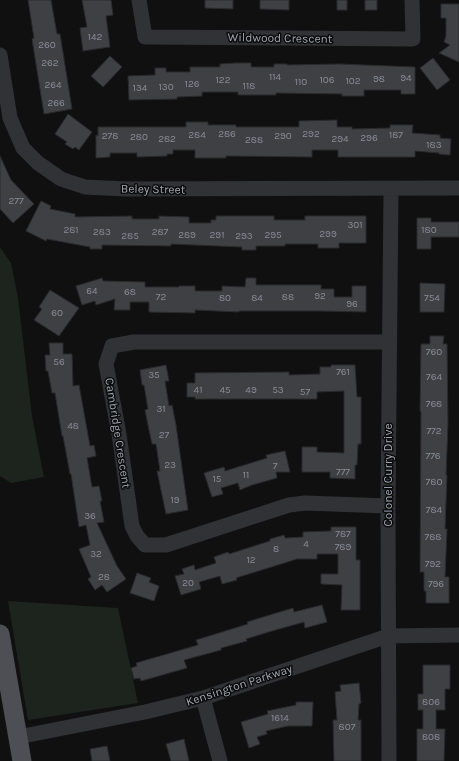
<svg xmlns="http://www.w3.org/2000/svg" width="459" height="761" viewBox="0 0 459 761" font-family="Karla,sans-serif">
  <style>
    .green { fill: #1c241d }
    .building { fill: #3f4044; stroke: #2a2a2d }
    .lines { fill: none; stroke-linecap: round; stroke-linejoin: round }
    .minor { stroke: #313236; stroke-width: 15 }
    .major { stroke: #4d4f55; stroke-width: 19 }
    .labels { text-anchor: middle; dominant-baseline: central; stroke-width: 3; stroke-linejoin: round; paint-order: stroke }
    .number-label { font-size: 10px; fill: #888d96 }
    .street-label { font-size: 12px; fill: #a1a7b2; stroke: #0b0b0c }
  </style>
  <rect width="100%" height="100%" fill="#101011"/>
  <path class="green" d="M 0,247 L 11,263 L 18,298 L 32,416 L 44,477 L 11,483 L 0,476 Z
    M 8,601 L 118,608 L 138,703 L 28,720 Z"/>
  <path class="building" d="M 28,0 L 51,0 L 57,34 L 60,34 L 72,109 L 44,114 L 32,39 L 34,38 Z
    M 82,0 L 111,0 L 113,15 L 106,16 L 110,47 L 83,51 L 80,28 L 87,27 Z
    M 205,0 L 233,0 L 233,9 L 205,8 Z
    M 260,0 L 289,0 L 289,10 L 260,9 Z
    M 337,0 L 347,0 L 347,10 L 337,10 Z
    M 365,0 L 377,0 L 377,10 L 365,10 Z
    M 441,4 L 459,4 L 459,62 L 439,53 L 450,45 L 444,42 L 446,36 L 446,18 L 441,18 Z
    M 110,56 L 122,67 L 103,87 L 91,76 Z
    M 433,58 L 450,80 L 437,90 L 420,68 Z
    M 236,63 L 251,63 L 251,67 L 274,67 L 274,64 L 287,64 L 287,65 L 339,64 L 415,67 L 415,94 L 401,94 L 401,90 L 364,90 L 364,96 L 342,96 L 342,94 L 276,93 L 276,95 L 238,95 L 238,92 L 202,92 L 202,96 L 177,97 L 177,99 L 129,100 L 128,76 L 155,75 L 155,68 L 166,68 L 166,72 L 190,72 L 190,67 L 220,67 L 220,64 Z
    M 68,114 L 92,132 L 79,150 L 75,147 L 73,149 L 65,144 L 67,142 L 55,134 Z
    M 337,120 L 337,127 L 352,127 L 352,129 L 390,128 L 390,125 L 413,125 L 412,133 L 440,135 L 440,138 L 451,139 L 450,155 L 439,154 L 439,153 L 415,151 L 415,157 L 338,157 L 338,150 L 312,150 L 312,157 L 226,156 L 226,158 L 195,158 L 195,150 L 173,150 L 173,154 L 167,154 L 167,156 L 137,157 L 137,153 L 110,153 L 110,157 L 96,158 L 96,135 L 98,136 L 98,127 L 186,127 L 186,122 L 208,122 L 208,125 L 236,125 L 236,127 L 299,127 L 299,121 Z
    M 0,156 L 11,180 L 34,204 L 13,223 L 0,209 Z
    M 41,201 L 51,206 L 50,209 L 75,214 L 75,217 L 132,216 L 132,219 L 159,219 L 159,216 L 189,217 L 189,223 L 211,223 L 211,220 L 216,220 L 216,216 L 274,216 L 274,220 L 305,220 L 305,216 L 366,216 L 366,243 L 339,243 L 339,248 L 318,248 L 318,244 L 285,244 L 285,246 L 256,246 L 256,250 L 242,250 L 242,247 L 171,244 L 171,246 L 102,245 L 102,249 L 90,249 L 90,247 L 47,239 L 46,241 L 26,231 Z
    M 417,218 L 431,218 L 431,222 L 459,222 L 459,237 L 431,237 L 431,249 L 417,249 Z
    M 102,278 L 103,281 L 145,282 L 145,287 L 179,287 L 179,286 L 195,286 L 195,291 L 222,291 L 222,286 L 245,287 L 246,278 L 256,278 L 256,285 L 321,285 L 321,289 L 334,289 L 334,297 L 352,297 L 352,286 L 366,286 L 366,312 L 321,311 L 239,311 L 239,312 L 195,310 L 195,313 L 149,312 L 149,302 L 130,302 L 130,310 L 114,310 L 115,299 L 96,305 L 95,301 L 82,305 L 76,286 Z
    M 420,283 L 445,284 L 444,312 L 420,312 Z
    M 50,290 L 79,308 L 59,336 L 34,320 L 42,309 L 39,307 Z
    M 430,336 L 444,336 L 443,344 L 447,344 L 448,423 L 446,475 L 447,475 L 445,529 L 447,529 L 445,577 L 449,577 L 449,603 L 426,603 L 426,591 L 424,591 L 424,572 L 420,572 L 421,412 L 420,411 L 421,344 L 430,344 Z
    M 49,343 L 63,343 L 63,354 L 72,354 L 73,386 L 79,385 L 90,446 L 94,445 L 96,456 L 87,458 L 92,487 L 99,486 L 102,501 L 100,501 L 104,522 L 97,523 L 117,566 L 126,579 L 107,592 L 102,585 L 95,590 L 88,579 L 91,577 L 79,549 L 90,545 L 86,525 L 79,527 L 71,474 L 70,474 L 63,436 L 62,436 L 55,393 L 52,393 L 48,371 L 46,371 L 45,355 L 50,355 Z
    M 166,365 L 169,381 L 165,381 L 169,406 L 172,405 L 176,425 L 188,510 L 166,514 L 157,471 L 160,471 L 156,444 L 152,444 L 148,425 L 145,410 L 148,409 L 144,385 L 142,385 L 140,370 Z
    M 331,365 L 355,365 L 357,397 L 361,397 L 361,444 L 358,444 L 357,465 L 355,465 L 355,479 L 330,478 L 330,472 L 302,472 L 302,447 L 317,447 L 317,452 L 344,453 L 344,391 L 317,392 L 317,399 L 195,399 L 195,397 L 187,397 L 187,383 L 195,383 L 195,373 L 289,372 L 289,375 L 320,374 L 320,367 L 331,367 Z
    M 285,451 L 290,472 L 276,472 L 277,478 L 252,485 L 240,490 L 238,483 L 221,488 L 223,494 L 212,497 L 204,473 L 224,467 L 225,471 L 267,458 L 266,455 Z
    M 331,527 L 356,527 L 356,560 L 360,560 L 360,610 L 341,610 L 342,585 L 321,584 L 321,574 L 338,574 L 338,554 L 317,554 L 317,559 L 297,559 L 236,578 L 237,580 L 222,584 L 220,576 L 199,582 L 201,589 L 181,595 L 175,576 L 184,574 L 182,569 L 194,565 L 195,570 L 216,563 L 214,557 L 228,552 L 229,554 L 270,541 L 270,539 L 284,535 L 285,538 L 303,537 L 303,532 L 331,531 Z
    M 137,573 L 151,578 L 149,582 L 159,586 L 154,601 L 130,593 Z
    M 322,605 L 327,622 L 305,628 L 304,622 L 272,631 L 246,639 L 247,641 L 221,648 L 221,650 L 184,660 L 187,668 L 141,681 L 140,678 L 134,679 L 131,668 L 137,666 L 136,663 L 198,645 L 196,640 L 248,624 L 247,622 L 273,614 L 293,608 L 294,612 Z
    M 423,665 L 450,665 L 450,689 L 445,689 L 445,710 L 436,710 L 436,729 L 445,729 L 444,761 L 417,761 L 417,729 L 423,729 L 423,710 L 418,710 L 418,694 L 423,694 Z
    M 359,683 L 361,703 L 359,704 L 358,720 L 361,720 L 361,761 L 334,761 L 333,720 L 337,720 L 335,692 L 341,691 L 340,685 Z
    M 296,702 L 313,702 L 312,726 L 288,726 L 266,731 L 267,734 L 257,737 L 260,744 L 249,748 L 241,722 L 268,714 L 267,711 L 296,705 Z
    M 184,739 L 189,761 L 171,761 L 166,744 Z
    M 107,746 L 110,761 L 92,761 L 90,749 Z"/>
  <g class="lines">
    <path class="minor" d="M 139,0 L 145,37 L 413,39 L 412,0
      M 0,55 L 10,118 L 23,148 L 38,163 L 61,179 L 85,187 L 126,189 L 459,188
      M 388,506 L 305,503 L 289,505 L 166,545 L 145,545 L 137,536 L 132,526 L 119,434 L 106,364 L 112,346 L 134,342 L 389,342
      M 203,698 L 220,761
      M 18,737 L 145,712 L 203,698 L 388,636 L 459,635
      M 389,761 L 388,506 L 391,189"/>
    <path class="major" d="M 0,634 L 22,761"/>
  </g>
  <g class="labels">
    <g class="number-label">
      <text x="95" y="37">142</text>
      <text x="47" y="45">260</text>
      <text x="50" y="63">262</text>
      <text x="275" y="77">114</text>
      <text x="406" y="78">94</text>
      <text x="379" y="79">98</text>
      <text x="223" y="80">122</text>
      <text x="327" y="80">106</text>
      <text x="353" y="81">102</text>
      <text x="301" y="82">110</text>
      <text x="192" y="84">126</text>
      <text x="53" y="85">264</text>
      <text x="249" y="86">118</text>
      <text x="166" y="87">130</text>
      <text x="140" y="88">134</text>
      <text x="56" y="103">266</text>
      <text x="227" y="134">286</text>
      <text x="311" y="134">292</text>
      <text x="197" y="135">284</text>
      <text x="396" y="135">187</text>
      <text x="110" y="136">278</text>
      <text x="283" y="136">290</text>
      <text x="139" y="137">280</text>
      <text x="369" y="138">296</text>
      <text x="167" y="139">282</text>
      <text x="340" y="139">294</text>
      <text x="254" y="140">288</text>
      <text x="434" y="145">183</text>
      <text x="16" y="201">277</text>
      <text x="355" y="225">301</text>
      <text x="71" y="230">281</text>
      <text x="429" y="230">180</text>
      <text x="102" y="232">283</text>
      <text x="160" y="232">287</text>
      <text x="328" y="234">299</text>
      <text x="187" y="235">289</text>
      <text x="217" y="235">291</text>
      <text x="273" y="235">295</text>
      <text x="130" y="236">285</text>
      <text x="244" y="236">293</text>
      <text x="92" y="291">64</text>
      <text x="130" y="292">68</text>
      <text x="320" y="296">92</text>
      <text x="161" y="297">72</text>
      <text x="288" y="297">88</text>
      <text x="225" y="298">80</text>
      <text x="257" y="298">84</text>
      <text x="432" y="298">754</text>
      <text x="352" y="304">96</text>
      <text x="57" y="313">60</text>
      <text x="434" y="352">760</text>
      <text x="59" y="362">56</text>
      <text x="343" y="372">761</text>
      <text x="154" y="375">35</text>
      <text x="434" y="377">764</text>
      <text x="198" y="390">41</text>
      <text x="225" y="390">45</text>
      <text x="251" y="390">49</text>
      <text x="278" y="390">53</text>
      <text x="305" y="392">57</text>
      <text x="434" y="404">768</text>
      <text x="161" y="409">31</text>
      <text x="73" y="426">48</text>
      <text x="434" y="431">772</text>
      <text x="164" y="435">27</text>
      <text x="433" y="456">776</text>
      <text x="170" y="465">23</text>
      <text x="275" y="466">7</text>
      <text x="343" y="472">777</text>
      <text x="246" y="475">11</text>
      <text x="217" y="479">15</text>
      <text x="434" y="482">780</text>
      <text x="175" y="500">19</text>
      <text x="434" y="510">784</text>
      <text x="90" y="516">36</text>
      <text x="343" y="534">787</text>
      <text x="433" y="537">788</text>
      <text x="306" y="544">4</text>
      <text x="343" y="547">789</text>
      <text x="276" y="549">8</text>
      <text x="96" y="554">32</text>
      <text x="251" y="560">12</text>
      <text x="433" y="564">792</text>
      <text x="104" y="577">28</text>
      <text x="188" y="583">20</text>
      <text x="436" y="584">796</text>
      <text x="431" y="702">806</text>
      <text x="280" y="718">1614</text>
      <text x="347" y="727">807</text>
      <text x="431" y="737">808</text>
    </g>
    <g class="street-label">
      <text transform="translate(280 38) rotate(1)">Wildwood Crescent</text>
      <text transform="translate(153 189) rotate(1)">Beley Street</text>
      <text transform="translate(118 433) rotate(81)">Cambridge Crescent</text>
      <text transform="translate(388 475) rotate(-90)">Colonel Curry Drive</text>
      <text transform="translate(239 685) rotate(-18)">Kensington Parkway</text>
    </g>
  </g>
</svg>
